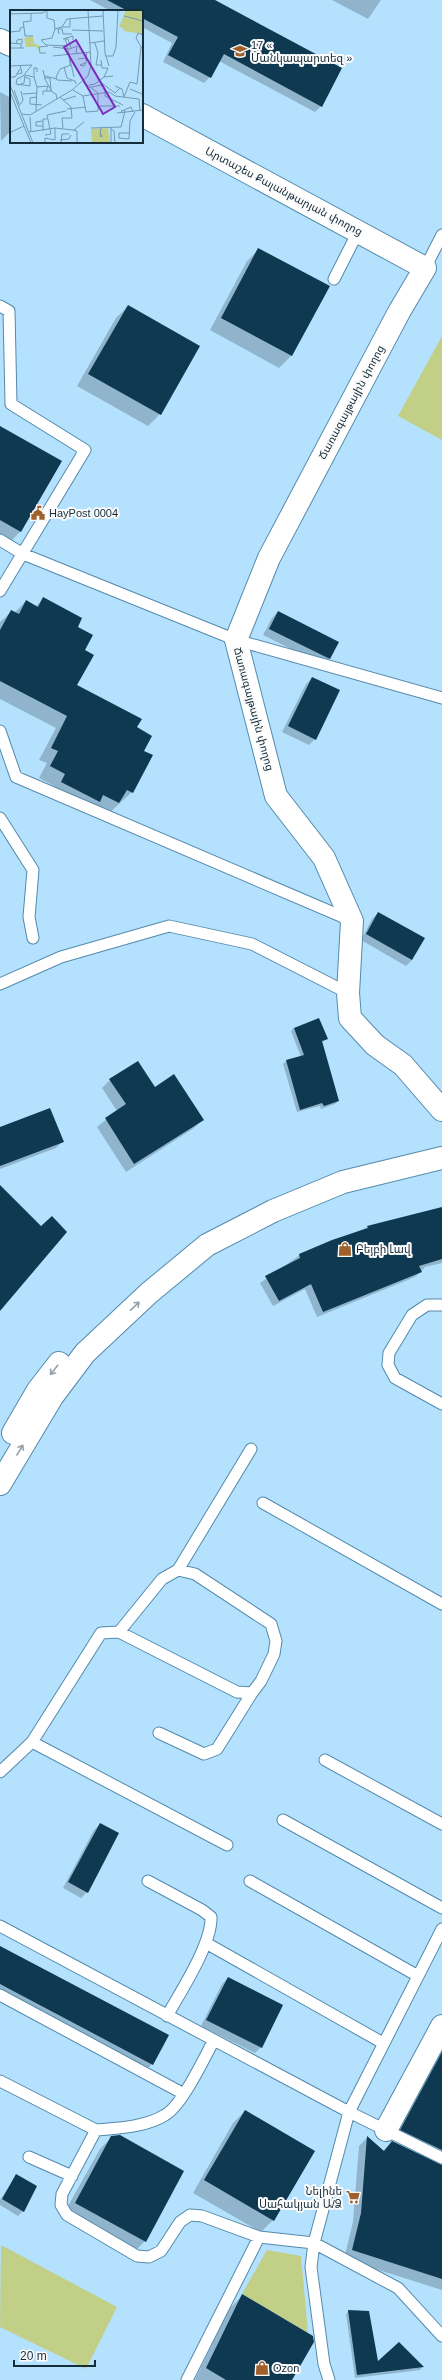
<svg xmlns="http://www.w3.org/2000/svg" width="442" height="2380" viewBox="0 0 442 2380" font-family="Helvetica,'Noto Sans Armenian',sans-serif">
  <style>
    .green { fill: #c2cf87 }
    .shadow { fill: #0003 }
    .building { fill: #0e3950 }
    .lines { fill: none; stroke-linecap: round; stroke-linejoin: round }
    .service-casing { stroke: #548aab; stroke-width: 13 }
    .minor-casing { stroke: #548aab; stroke-width: 24 }
    .secondary-casing { stroke: #548aab; stroke-width: 24 }
    .service { stroke: #fff; stroke-width: 11 }
    .minor { stroke: #fff; stroke-width: 22 }
    .secondary { stroke: #fff; stroke-width: 22 }
    .oneway { stroke: #96a0a6 }
    .labels { text-anchor: middle; dominant-baseline: central; stroke-width: 4; stroke-linejoin: round; paint-order: stroke }
    .poi-label { font-size: 11px; fill: #152c3a; stroke: #fbfbfb; text-anchor: start }
    .street-label { font-size: 11px; fill: #152c3a; stroke: #fbfbfb }
    .inset-road { fill: none; stroke: #7499b0; stroke-width: 1 }
    .view { fill: #7b2cbf; fill-opacity: 0.15; stroke: #7b2cbf; stroke-width: 2 }
    .inset-edge { fill: none; stroke: #152c3a; stroke-width: 2 }
  </style>
  <rect width="100%" height="100%" fill="#b4e1fe"/>
  <path class="green" d="M 442,336 L 442,440 L 398,416 Z
    M 1,2245 L 117,2307 L 86,2369 L 0,2327 Z
    M 267,2250 L 301,2256 L 308,2333 L 242,2294 Z"/>
  <path class="shadow" d="M 90,0 L 212,0 L 321,106 L 315,112 L 219,61 L 210,77 L 204,83 L 163,62 L 172,43 L 142,27 L 142,11 L 111,11 Z
    M 332,0 L 381,0 L 368,19 Z
    M 0,92 L 11,98 L 11,131 L 1,141 Z
    M 259,249 L 328,287 L 291,356 L 279,368 L 210,330 L 247,261 Z
    M 128,306 L 198,347 L 160,414 L 148,426 L 77,386 L 116,318 Z
    M 0,427 L 60,461 L 20,532 L 8,544 L 0,539 Z
    M 43,599 L 77,627 L 84,651 L 76,686 L 136,728 L 143,751 L 132,792 L 107,815 L 93,807 L 87,813 L 50,794 L 54,786 L 39,778 L 47,763 L 39,760 L 56,728 L 0,699 L 0,622 L 11,612 L 14,613 L 26,601 L 36,606 Z
    M 278,612 L 337,642 L 329,658 L 323,665 L 263,635 L 272,618 Z
    M 312,678 L 315,739 L 309,745 L 282,732 L 306,684 Z
    M 378,913 L 412,960 L 406,966 L 361,940 L 372,919 Z
    M 294,1028 L 327,1039 L 321,1043 L 338,1101 L 335,1104 L 321,1109 L 320,1106 L 297,1112 L 283,1064 L 286,1061 L 301,1057 L 291,1031 Z
    M 110,1080 L 154,1088 L 202,1120 L 194,1128 L 126,1172 L 97,1127 L 117,1111 L 102,1088 Z
    M 0,1128 L 62,1142 L 56,1148 L 0,1169 Z
    M 442,1208 L 442,1263 L 425,1267 L 415,1277 L 317,1317 L 305,1289 L 273,1306 L 260,1283 L 300,1255 L 368,1227 Z
    M 100,1824 L 87,1892 L 81,1898 L 63,1888 L 94,1830 Z
    M 0,1947 L 152,2064 L 144,2073 L 0,1996 Z
    M 228,1978 L 261,2047 L 255,2053 L 201,2026 L 222,1984 Z
    M 442,2047 L 442,2290 L 344,2259 L 353,2222 L 359,2146 L 367,2138 L 383,2151 L 392,2142 L 439,2165 L 437,2160 L 393,2138 Z
    M 245,2111 L 273,2220 L 261,2232 L 193,2193 L 233,2123 Z
    M 112,2137 L 145,2241 L 133,2253 L 63,2215 L 100,2149 Z
    M 16,2176 L 23,2211 L 18,2216 L 0,2205 L 0,2200 Z
    M 242,2296 L 291,2380 L 195,2380 L 230,2308 Z
    M 349,2311 L 377,2363 L 399,2344 L 422,2367 L 420,2370 L 355,2378 L 346,2314 Z"/>
  <path class="building" d="M 107,0 L 215,0 L 342,68 L 322,107 L 224,54 L 211,78 L 168,55 L 178,37 L 142,18 L 142,11 L 128,11 Z
    M 258,248 L 330,286 L 292,356 L 221,318 Z
    M 128,305 L 200,346 L 161,415 L 88,374 Z
    M 0,426 L 62,461 L 21,532 L 0,520 Z
    M 43,597 L 82,618 L 78,627 L 93,635 L 85,650 L 94,655 L 77,685 L 142,719 L 137,727 L 152,736 L 144,751 L 153,755 L 133,793 L 127,790 L 119,803 L 103,795 L 100,802 L 61,782 L 65,774 L 50,766 L 58,751 L 51,748 L 67,716 L 0,681 L 0,630 L 11,610 L 19,614 L 26,600 L 38,607 Z
    M 278,611 L 339,642 L 330,659 L 269,629 Z
    M 312,677 L 340,690 L 316,740 L 288,726 Z
    M 378,912 L 425,938 L 412,960 L 366,934 Z
    M 319,1018 L 328,1039 L 322,1041 L 339,1101 L 324,1106 L 322,1103 L 300,1110 L 286,1060 L 304,1055 L 294,1028 Z
    M 138,1061 L 155,1087 L 174,1074 L 204,1120 L 134,1164 L 105,1118 L 126,1104 L 109,1079 Z
    M 50,1108 L 64,1142 L 0,1166 L 0,1127 Z
    M 0,1185 L 41,1226 L 52,1216 L 67,1232 L 0,1311 Z
    M 442,1207 L 442,1259 L 419,1266 L 422,1272 L 323,1312 L 311,1284 L 279,1301 L 265,1276 L 300,1258 L 299,1254 L 332,1240 L 368,1228 L 367,1226 Z
    M 100,1823 L 119,1833 L 88,1893 L 68,1882 Z
    M 0,1946 L 169,2035 L 153,2065 L 0,1984 Z
    M 228,1977 L 283,2005 L 262,2048 L 206,2020 Z
    M 442,2052 L 442,2150 L 400,2130 Z
    M 245,2110 L 315,2151 L 274,2221 L 204,2180 Z
    M 120,2135 L 184,2171 L 146,2242 L 75,2203 L 111,2136 Z
    M 367,2136 L 384,2151 L 392,2141 L 442,2165 L 442,2279 L 352,2250 L 361,2213 Z
    M 16,2174 L 37,2186 L 24,2212 L 2,2199 Z
    M 242,2294 L 313,2336 L 314,2342 L 292,2380 L 226,2380 L 206,2368 Z
    M 348,2310 L 369,2311 L 378,2361 L 399,2342 L 424,2367 L 357,2375 Z"/>
  <g class="lines">
    <defs>
      <path id="service" d="M 425,268 L 442,235
        M 334,279 L 359,230
        M 0,306 L 9,311 L 11,404 L 85,450 L 0,591
        M 0,540 L 23,554 L 236,640 L 442,698
        M 0,731 L 16,777 L 350,920
        M 0,818 L 33,870 L 29,917 L 33,938
        M 0,984 L 61,957 L 169,926 L 252,944 L 348,993
        M 442,1305 L 427,1305 L 412,1315 L 389,1353 L 388,1365 L 395,1378 L 442,1404
        M 263,1503 L 442,1604
        M 178,1570 L 251,1449
        M 159,1733 L 204,1754 L 217,1749 L 252,1693
        M 32,1742 L 101,1633 L 119,1632 L 237,1692 L 252,1693 L 261,1681 L 274,1654 L 276,1641 L 271,1624 L 195,1574 L 178,1570 L 162,1579 L 119,1632
        M 325,1760 L 442,1824
        M 0,1772 L 32,1742 L 227,1845
        M 283,1820 L 442,1908
        M 148,1881 L 202,1910 L 211,1917 C 212,1944 181,1991 167,2016
        M 250,1881 L 418,1976
        M 0,1926 L 349,2112 L 442,2158
        M 206,1943 L 383,2043
        M 0,1995 L 184,2094
        M 214,2040 C 204,2058 182,2106 165,2115 C 146,2127 119,2128 96,2130 L 62,2194 L 61,2205 L 67,2215 L 137,2256 L 149,2257 L 161,2251 L 180,2222 L 190,2215 L 202,2216 L 259,2237 L 314,2243 L 398,2288 L 442,2336
        M 0,2081 L 96,2130
        M 29,2157 L 72,2176
        M 187,2380 L 259,2237
        M 329,2380 L 324,2364 L 311,2267 L 314,2243 L 349,2112 L 442,1929"/>
      <path id="minor" d="M 0,40 L 11,45
        M 142,115 L 425,268 L 399,312 L 269,558 L 236,640 L 276,796 L 324,858 L 352,921 L 348,993 L 350,1018 L 375,1045 L 403,1065 L 442,1110
        M 386,2130 L 442,2026"/>
      <path id="secondary" d="M 13,1433 L 38,1390 L 59,1363
        M 0,1484 L 52,1397 L 85,1353 L 149,1293 L 207,1245 L 273,1211 L 343,1182 L 442,1158"/>
    </defs>
    <use href="#service" class="service-casing"/>
    <use href="#minor" class="minor-casing"/>
    <use href="#secondary" class="secondary-casing"/>
    <use href="#service" class="service"/>
    <use href="#minor" class="minor"/>
    <use href="#secondary" class="secondary"/>
  </g>
  <defs><path id="oneway-shaft" d="M-6 0H5M1.5-3L5.5 0L1.5 3" fill="none" stroke-width="1.6" stroke-linecap="round" stroke-linejoin="round"/></defs>
  <g class="oneway">
    <use href="#oneway-shaft" transform="translate(135 1306) rotate(-43)"/>
    <use href="#oneway-shaft" transform="translate(54 1370) rotate(128)"/>
    <use href="#oneway-shaft" transform="translate(20 1450) rotate(-59)"/>
  </g>
  <defs>
    <symbol id="school-bare" viewBox="-9 -9 18 18"><path d="M0-5L7-2L0 1L-7-2ZM-4 1L0 2.5L4 1V4Q0 6-4 4Z" fill="#a0602a" stroke="#fbfbfb" stroke-width="2.5" paint-order="stroke"/></symbol>
    <symbol id="civic-bare" viewBox="-9 -9 18 18"><path d="M-.6-6.5H3V-4.5H.6V-3L4-1V1h2V6H-6V1h2V-1L-.6-3ZM-1.2 2.5V6h2.4V2.5Z" fill="#a0602a" stroke="#fbfbfb" stroke-width="2.5" paint-order="stroke"/></symbol>
    <symbol id="shop-bare" viewBox="-9 -9 18 18"><path d="M-5-2.5h2.3a2.7 3.5 0 0 1 5.4 0H5L5.5 6h-11ZM-1.5-2.5h3a1.5 2.3 0 0 0-3 0Z" fill="#a0602a" stroke="#fbfbfb" stroke-width="2.5" paint-order="stroke"/></symbol>
    <symbol id="supermarket-bare" viewBox="-9 -9 18 18"><path d="M-6-5.5h2.5l.6 2H6L4.5 2H-2.5L-4.4-4H-6ZM-1.5 3.2a1.3 1.3 0 1 0 .1 0ZM3 3.2a1.3 1.3 0 1 0 .1 0Z" fill="#a0602a" stroke="#fbfbfb" stroke-width="2.5" paint-order="stroke"/></symbol>
  </defs>
  <g fill-rule="evenodd">
    <use href="#school-bare" x="230" y="41" width="20" height="20"/>
    <use href="#civic-bare" x="28" y="503" width="20" height="20"/>
    <use href="#shop-bare" x="335" y="1239" width="20" height="20"/>
    <use href="#supermarket-bare" x="343" y="2187" width="20" height="20"/>
    <use href="#shop-bare" x="252" y="2358" width="20" height="20"/>
  </g>
  <g class="labels">
    <g class="poi-label">
      <text x="251" y="45">17 «<tspan x="251" dy="13">Մանկապարտեզ »</tspan></text>
      <text x="49" y="513">HayPost 0004</text>
      <text x="356" y="1249">Բեյբի Լավ</text>
      <text x="342" y="2191" text-anchor="end">Նելինե<tspan x="342" dy="13">Սահակյան Ա/Ձ</tspan></text>
      <text x="273" y="2368">Ozon</text>
    </g>
    <g class="street-label">
      <text transform="translate(284 191) rotate(28)">Արտաշես Քալանթարյան փողոց</text>
      <text transform="translate(351 402) rotate(-62)">Ճառագայթային փողոց</text>
      <text transform="translate(254 709) rotate(75)">Ճառագայթային փողոց</text>
    </g>
  </g>
  <g transform="translate(10 10)">
    <rect width="133" height="133" fill="#b4e1fe"/>
    <path d="M 116,0 L 133,0 L 133,24 L 114,21 L 113,18 L 109,17 ZM 23,26 L 24,34 L 29,35 L 29,41 L 27,37 L 16,37 L 14,28 ZM 98,118 L 100,133 L 82,133 L 81,119 Z" fill="#c2cf87"/>
    <path class="inset-road" d="M 93,0 L 95,43 L 99,56M 0,4 L 33,3 L 37,0 L 37,8 L 44,10 L 45,19M 114,6 L 133,11M 14,17 L 15,26 L 23,26M 52,17 L 60,17 L 60,9M 62,20 L 93,21M 0,22 L 10,21 L 10,18 L 14,17 L 13,12 L 21,11 L 21,3M 49,24 L 48,19 L 52,19 L 53,24 L 62,24M 133,25 L 128,23 L 126,28 L 133,40M 53,29 L 63,26 L 63,30M 0,33 L 11,34 L 11,38M 80,33 L 94,31M 85,33 L 88,43 L 86,55 L 91,55M 6,34 L 7,30 L 12,29 L 12,34M 57,35 L 55,29 L 58,29 L 61,38M 43,37 L 60,39 L 67,36 L 66,43M 0,38 L 14,38M 36,43 L 30,43 L 29,37 L 38,36M 59,43 L 60,55M 43,46 L 81,42M 96,46 L 103,46 L 106,37 L 108,0M 68,49 L 76,48 L 77,42M 91,50 L 92,58 L 98,58 L 94,67M 75,53 L 70,55 L 74,56 L 76,53 L 76,48M 61,55 L 50,59 L 46,67 L 47,70 L 62,71M 0,56 L 22,55 L 13,66 L 7,69 L 6,74 L 20,76 L 20,69 L 15,67M 54,57 L 57,68 L 65,71 L 66,74M 33,60 L 35,69 L 42,82 L 46,84 L 47,89M 7,64 L 12,63 L 10,55M 35,66 L 47,69M 0,67 L 5,67 L 10,59M 24,67 L 24,58 L 27,58 L 27,62M 64,67 L 57,36 L 36,35 L 31,30 L 42,28 L 45,19 L 52,17 L 57,9 L 93,6M 89,71 L 105,83 L 110,78M 0,75 L 23,133M 8,75 L 14,73 L 15,65 L 24,67 L 27,77 L 26,101M 79,75 L 85,74 L 94,67 L 103,66M 105,76 L 112,79 L 114,87M 27,77 L 38,76 L 36,81M 81,77 L 92,75 L 95,79 L 95,86 L 113,95M 120,79 L 132,84M 4,80 L 9,94M 63,80 L 73,86 L 76,102 L 88,101 L 88,83 L 73,72M 0,82 L 21,133M 13,84 L 27,83M 33,85 L 33,81 L 41,81 L 40,68 L 34,68M 73,86 L 99,82 L 105,86 L 129,89 L 130,101M 27,87 L 20,88 L 20,94 L 32,95M 50,87 L 61,97 L 62,108 L 52,108 L 53,118M 114,87 L 120,72 L 127,74 L 131,37M 53,90 L 66,86M 9,96 L 13,90 L 11,81M 89,96 L 110,96M 57,99 L 76,97M 114,100 L 121,97 L 123,102M 107,103 L 133,100M 12,104 L 20,105 L 62,80 L 78,66 L 81,55 L 78,0M 20,107 L 21,122M 33,111 L 26,112 L 26,116 L 33,116M 81,118 L 111,117 L 115,101 L 112,100 L 111,103M 91,118 L 90,126 L 92,127 L 91,124M 101,118 L 101,133M 101,119 L 104,121 L 105,133M 64,120 L 74,112M 33,121 L 33,109 L 37,109M 1,122 L 14,116M 19,122 L 45,118 L 63,120 L 67,121 L 67,133M 119,123 L 109,123 L 109,128 L 119,129 L 120,111 L 125,102M 35,125 L 41,124 L 37,105 L 56,101M 50,130 L 59,129 L 61,125M 35,133 L 35,128 L 45,130 L 45,118M 51,133 L 52,124 L 59,124"/>
    <path class="view" d="M 66,30 L 105,97 L 93,104 L 54,37 Z"/>
    <rect width="133" height="133" class="inset-edge"/>
  </g>
  <path d="M14 2360v6h81v-6" fill="none" stroke="#152c3a" stroke-width="2"/>
  <text x="20" y="2360" font-size="12" fill="#152c3a" stroke="#fbfbfb" stroke-width="3" paint-order="stroke">20 m</text>
</svg>
